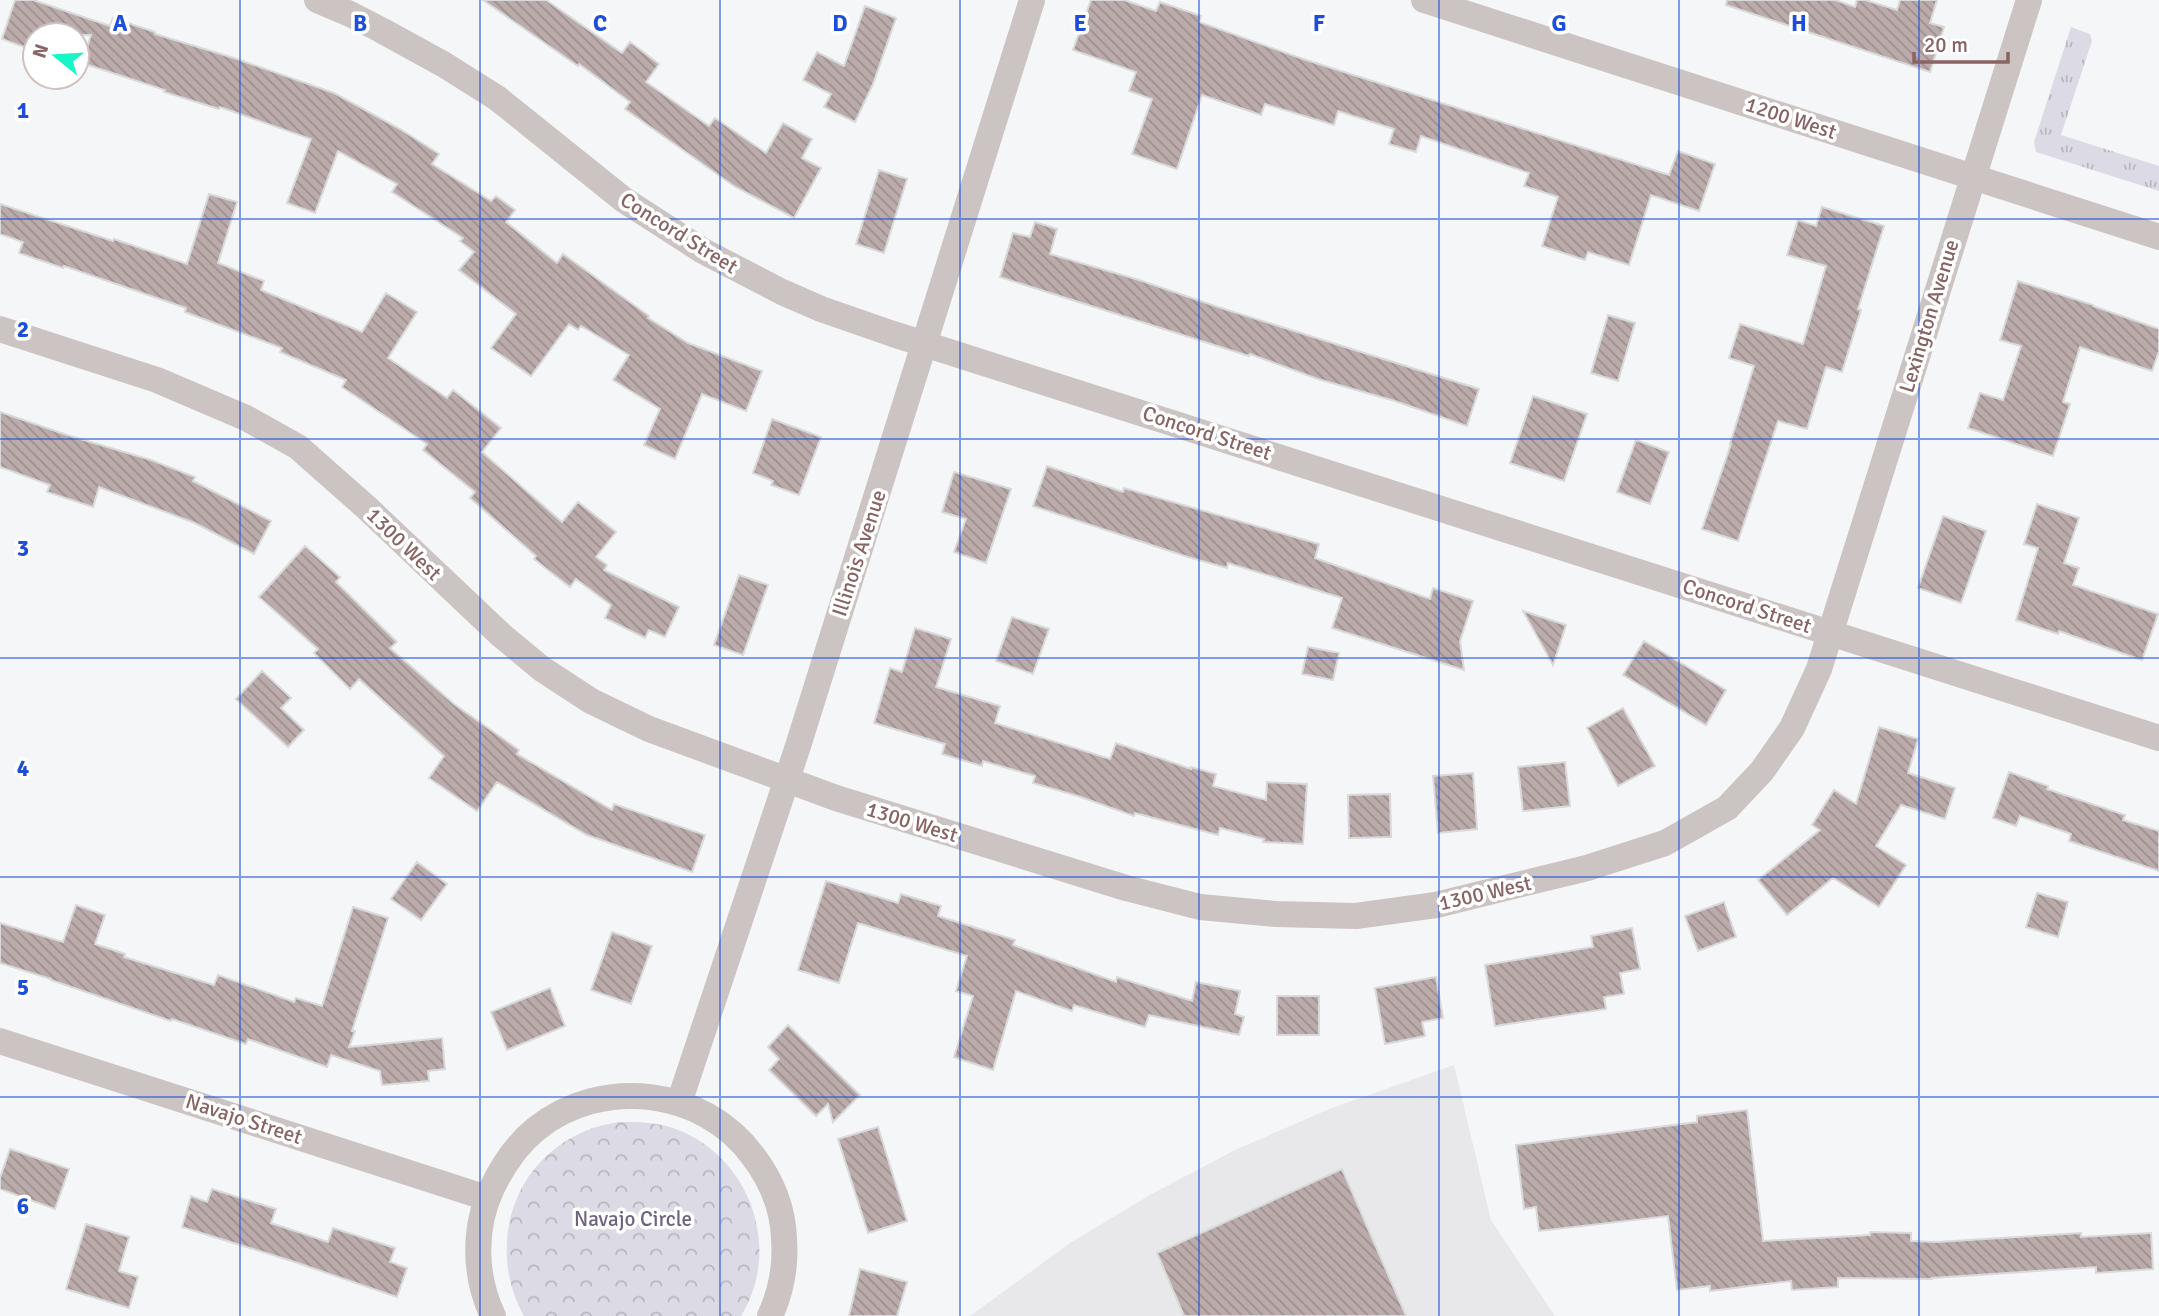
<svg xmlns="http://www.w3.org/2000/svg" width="2159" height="1316" viewBox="0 0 2159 1316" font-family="Signika,sans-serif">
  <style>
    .built { fill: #e8e7e9 }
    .grass { fill: url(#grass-tufts) }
    .park { fill: url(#park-crowns) }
    .building { fill: url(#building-back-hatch); stroke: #d7d9da; stroke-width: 2 }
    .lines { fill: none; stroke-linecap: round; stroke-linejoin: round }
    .minor { stroke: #ccc3c3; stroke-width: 26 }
    .grid { fill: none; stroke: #1d4ed8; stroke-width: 2; stroke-opacity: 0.55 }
    .labels { text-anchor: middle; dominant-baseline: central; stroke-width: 7; stroke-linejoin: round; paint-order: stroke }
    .street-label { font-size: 21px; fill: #896464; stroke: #fff }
    .park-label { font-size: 21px; fill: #6e6480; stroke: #fff }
    .grid-label { font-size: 23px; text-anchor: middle; font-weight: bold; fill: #1d4ed8; stroke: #fff; stroke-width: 7; stroke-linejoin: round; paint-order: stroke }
  </style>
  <defs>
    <pattern id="grass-tufts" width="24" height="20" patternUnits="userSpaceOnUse" patternTransform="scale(1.75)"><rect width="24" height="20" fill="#dcdbe5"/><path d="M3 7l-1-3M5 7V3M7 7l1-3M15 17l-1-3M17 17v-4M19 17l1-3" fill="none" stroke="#b8b5bd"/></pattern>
    <pattern id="park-crowns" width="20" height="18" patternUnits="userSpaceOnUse" patternTransform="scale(1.75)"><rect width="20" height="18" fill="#dcdbe5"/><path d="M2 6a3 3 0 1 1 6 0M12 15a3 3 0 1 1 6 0" fill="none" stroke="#b8b5bd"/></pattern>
    <pattern id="building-back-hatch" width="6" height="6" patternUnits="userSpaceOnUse" patternTransform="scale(1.75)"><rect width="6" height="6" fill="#bbabab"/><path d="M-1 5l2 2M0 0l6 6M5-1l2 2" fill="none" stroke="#9e8f8f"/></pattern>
  </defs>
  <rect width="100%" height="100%" fill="#f5f6f8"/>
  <path class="built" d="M 1454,1065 L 1491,1220 L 1555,1316 L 970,1316 L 1070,1243 L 1150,1195 L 1235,1150 L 1332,1108 Z"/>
  <path class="grass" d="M 2071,27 L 2090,34 L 2092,41 L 2061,135 L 2159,166 L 2159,191 L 2036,152 L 2034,142 Z"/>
  <path class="park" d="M 618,1122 C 638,1122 657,1122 676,1129 C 750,1157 783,1248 741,1316 L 524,1316 C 488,1252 509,1168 577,1135 C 589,1128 604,1125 618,1122 Z"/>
  <path class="building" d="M 15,0 L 33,0 L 110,26 L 113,18 L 155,32 L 155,34 L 234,58 L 334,93 L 400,129 L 439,154 L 432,164 L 491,201 L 496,196 L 515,210 L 506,222 L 557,263 L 563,254 L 649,316 L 648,318 L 688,343 L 762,371 L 746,411 L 702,394 L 675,459 L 644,445 L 660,409 L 613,380 L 629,355 L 581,326 L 578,330 L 569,324 L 531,376 L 491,348 L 516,314 L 459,270 L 474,252 L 460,241 L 463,238 L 392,192 L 397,184 L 338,151 L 315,213 L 287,203 L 311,139 L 220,107 L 219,109 L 164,92 L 165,90 L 82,63 L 91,35 L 35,35 L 35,51 L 2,39 Z
    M 483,0 L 546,0 L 622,53 L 630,42 L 659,64 L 646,82 L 709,126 L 715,118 L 766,153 L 783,123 L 812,139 L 802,158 L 821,168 L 794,218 L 734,186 L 625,109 L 630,102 L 579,64 L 578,66 Z
    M 1091,0 L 1124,0 L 1156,11 L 1160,2 L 1201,16 L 1199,22 L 1303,59 L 1669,175 L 1678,151 L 1715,164 L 1699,211 L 1651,195 L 1629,265 L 1588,252 L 1585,260 L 1542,246 L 1558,197 L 1524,186 L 1529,173 L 1421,136 L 1416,152 L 1389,144 L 1394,129 L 1338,111 L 1334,125 L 1265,104 L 1261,115 L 1202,95 L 1177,169 L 1132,154 L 1152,99 L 1129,91 L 1136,72 L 1073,50 Z
    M 1727,0 L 1835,0 L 1855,7 L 1857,0 L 1865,0 L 1897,10 L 1900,0 L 1937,0 L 1930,23 L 1944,27 L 1930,72 L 1726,5 Z
    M 865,6 L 896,18 L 873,84 L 855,122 L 824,107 L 831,94 L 803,80 L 817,52 L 844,66 Z
    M 879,170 L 907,179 L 884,253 L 856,244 Z
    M 209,194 L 237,202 L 218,263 L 264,281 L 261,290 L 362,332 L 386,293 L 417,312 L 388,358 L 447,398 L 453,390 L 501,428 L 482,452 L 562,522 L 578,502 L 616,532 L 596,557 L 607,565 L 604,570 L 679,607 L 665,637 L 649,630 L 645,638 L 605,618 L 611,605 L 576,579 L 570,587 L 534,559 L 536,556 L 470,498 L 475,492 L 423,450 L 427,444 L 342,387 L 346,380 L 280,352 L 282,348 L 185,312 L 186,308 L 64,266 L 63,268 L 19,253 L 23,242 L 0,234 L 0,204 L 113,241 L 114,239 L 187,264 Z
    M 1822,207 L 1884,226 L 1858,309 L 1861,310 L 1842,372 L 1826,367 L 1807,429 L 1778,421 L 1738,541 L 1702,529 L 1731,444 L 1730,444 L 1754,366 L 1729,358 L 1740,324 L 1803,344 L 1826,266 L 1787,255 L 1798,220 L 1816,226 Z
    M 1035,222 L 1057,229 L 1050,254 L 1139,280 L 1218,307 L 1479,389 L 1467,426 L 1395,401 L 1318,379 L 1250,354 L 1249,356 L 1000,277 L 1013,233 L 1030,237 Z
    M 2018,281 L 2093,305 L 2093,306 L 2159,329 L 2159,351 L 2152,371 L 2080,347 L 2063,402 L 2070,404 L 2053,456 L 1968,428 L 1980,393 L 2003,400 L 2021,346 L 2000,340 Z
    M 1608,315 L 1635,323 L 1618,381 L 1591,373 Z
    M 1533,396 L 1587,414 L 1564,481 L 1510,463 Z
    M 0,412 L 67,435 L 151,460 L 195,477 L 193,481 L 271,521 L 254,554 L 195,523 L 99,487 L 93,507 L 47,492 L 50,485 L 0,467 Z
    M 772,419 L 821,437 L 799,495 L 771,485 L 773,481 L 753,473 Z
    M 1636,440 L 1669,452 L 1650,504 L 1617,492 Z
    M 1047,466 L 1123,492 L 1124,488 L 1319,544 L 1315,558 L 1430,599 L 1433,588 L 1473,601 L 1460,641 L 1464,670 L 1332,628 L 1342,598 L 1228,563 L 1227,568 L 1188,557 L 1033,506 Z
    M 954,472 L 1011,489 L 986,563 L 954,552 L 966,519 L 942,512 Z
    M 2037,504 L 2079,518 L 2064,563 L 2079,568 L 2073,585 L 2158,614 L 2142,660 L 2059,631 L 2058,634 L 2016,620 L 2038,548 L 2024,544 Z
    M 1943,516 L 1986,531 L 1961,603 L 1918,588 Z
    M 305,546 L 340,577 L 336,582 L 397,642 L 390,648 L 454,704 L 519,750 L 517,754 L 612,810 L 614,804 L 705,835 L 692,872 L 587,835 L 497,782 L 477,811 L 429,778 L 444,756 L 359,679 L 350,689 L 314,653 L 318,649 L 259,597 Z
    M 739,575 L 768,585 L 743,655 L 714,645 Z
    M 1523,611 L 1566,625 L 1553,665 Z
    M 1012,617 L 1049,629 L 1033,674 L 996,661 Z
    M 915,628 L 951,639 L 936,687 L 1000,706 L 995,723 L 1110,759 L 1116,743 L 1191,769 L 1191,767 L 1216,774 L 1213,786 L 1266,800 L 1267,782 L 1307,784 L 1303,844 L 1263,842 L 1264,839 L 1220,828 L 1218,835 L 1135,813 L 1134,816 L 1078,796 L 1033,783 L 1035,776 L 983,761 L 982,766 L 942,754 L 945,744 L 874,723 L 890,668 L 902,672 Z
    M 1644,641 L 1726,690 L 1706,725 L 1623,675 Z
    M 1308,647 L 1339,653 L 1333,680 L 1302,674 Z
    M 262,671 L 291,698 L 281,708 L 304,730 L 288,747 L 236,699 Z
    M 1623,708 L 1655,766 L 1618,786 L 1587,728 Z
    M 1879,727 L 1918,739 L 1908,773 L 1955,788 L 1945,819 L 1901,805 L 1876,846 L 1906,865 L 1879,907 L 1833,878 L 1787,915 L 1758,880 L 1820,830 L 1812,825 L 1834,790 L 1856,804 Z
    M 1565,762 L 1570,806 L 1523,811 L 1518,767 Z
    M 2009,772 L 2048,786 L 2047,789 L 2125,815 L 2123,820 L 2159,831 L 2159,871 L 2069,841 L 2071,834 L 2020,816 L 2016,826 L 1993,818 Z
    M 1473,773 L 1477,829 L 1438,833 L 1433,776 Z
    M 1390,794 L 1391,837 L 1349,838 L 1348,795 Z
    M 417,862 L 447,884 L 421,920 L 391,899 Z
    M 826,881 L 898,903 L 901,894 L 941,906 L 938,916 L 1015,940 L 1013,945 L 1116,982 L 1117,977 L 1192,1001 L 1196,982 L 1240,991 L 1235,1014 L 1244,1017 L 1239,1035 L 1149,1015 L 1145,1027 L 1074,1005 L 1072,1011 L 1016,991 L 993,1070 L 954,1057 L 973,996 L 956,991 L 967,956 L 858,923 L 839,983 L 798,970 Z
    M 2037,893 L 2068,902 L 2058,937 L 2026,927 Z
    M 1724,902 L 1736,937 L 1698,951 L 1685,916 Z
    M 76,905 L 105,915 L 95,944 L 125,954 L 124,957 L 214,985 L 218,975 L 294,1002 L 296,998 L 322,1006 L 353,907 L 388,918 L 352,1031 L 355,1031 L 349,1047 L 442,1038 L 445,1069 L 428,1071 L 429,1081 L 382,1085 L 380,1071 L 331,1055 L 327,1067 L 248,1039 L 246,1044 L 172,1019 L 171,1021 L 51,980 L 51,979 L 0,963 L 0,923 L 63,942 Z
    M 1632,928 L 1640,969 L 1620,973 L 1624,994 L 1604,997 L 1606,1009 L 1495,1026 L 1485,965 L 1593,947 L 1591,936 Z
    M 612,932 L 652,946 L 631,1004 L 591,990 Z
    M 1436,977 L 1443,1018 L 1422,1022 L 1425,1036 L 1385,1044 L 1375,988 Z
    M 550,988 L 565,1026 L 507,1050 L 491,1012 Z
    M 1277,996 L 1319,996 L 1319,1035 L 1277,1035 Z
    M 788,1025 L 860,1095 L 833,1122 L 828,1104 L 816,1116 L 769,1070 L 779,1059 L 768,1047 Z
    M 1747,1110 L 1763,1241 L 1870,1235 L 1870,1232 L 1911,1233 L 1911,1241 L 1937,1242 L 2081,1233 L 2081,1237 L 2151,1233 L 2153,1269 L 2096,1273 L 2096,1267 L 1932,1278 L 1932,1279 L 1838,1278 L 1838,1287 L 1792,1290 L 1791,1281 L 1710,1291 L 1710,1286 L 1677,1290 L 1668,1216 L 1539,1231 L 1536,1207 L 1524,1209 L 1516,1145 L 1697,1122 L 1697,1116 Z
    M 878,1127 L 907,1221 L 868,1233 L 838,1139 Z
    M 10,1149 L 69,1169 L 55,1209 L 0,1189 L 0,1178 Z
    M 1342,1169 L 1406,1316 L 1184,1316 L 1157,1253 Z
    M 212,1189 L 276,1209 L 271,1223 L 328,1242 L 333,1228 L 395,1248 L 390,1262 L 407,1268 L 397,1297 L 292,1261 L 182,1227 L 191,1196 L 207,1202 Z
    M 86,1224 L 129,1237 L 119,1271 L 138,1277 L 129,1308 L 66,1289 Z
    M 860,1269 L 907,1282 L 897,1316 L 849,1316 Z"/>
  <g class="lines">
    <path class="minor" d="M 317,0 L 350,14 L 381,30 L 443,64 L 497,98 L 624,200 L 703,251 L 782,292 L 821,309 L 893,334 L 2159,738
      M 1424,0 L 2159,237
      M 0,329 L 157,380 L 246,418 L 298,447 L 367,508 L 501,635 L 542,669 L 591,701 L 649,729 L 836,798 L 1126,888 L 1200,907 L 1276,914 L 1356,916 L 1436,905 L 1587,868 L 1665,843 L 1727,808 L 1762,771 L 1792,728 L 1819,669 L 2029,0
      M 0,1041 L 487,1198
      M 679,1103 L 798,746 L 1032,0
      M 493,1316 C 474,1276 473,1228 492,1188 C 503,1165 516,1145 536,1129 C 602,1076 703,1088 753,1156 C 772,1181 783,1208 784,1239 C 786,1265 781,1292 770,1316"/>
  </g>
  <path class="grid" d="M 240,0 L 240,1316M 480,0 L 480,1316M 720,0 L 720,1316M 960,0 L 960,1316M 1199,0 L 1199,1316M 1439,0 L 1439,1316M 1679,0 L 1679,1316M 1919,0 L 1919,1316M 0,219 L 2159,219M 0,439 L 2159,439M 0,658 L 2159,658M 0,877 L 2159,877M 0,1097 L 2159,1097"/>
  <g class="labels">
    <g class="street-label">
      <text transform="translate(1791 118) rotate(18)">1200 West</text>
      <text transform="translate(679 233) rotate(32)">Concord Street</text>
      <text transform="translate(1929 316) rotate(-73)">Lexington Avenue</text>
      <text transform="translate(1207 433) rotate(18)">Concord Street</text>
      <text transform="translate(404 544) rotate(44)">1300 West</text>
      <text transform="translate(859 553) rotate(-72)">Illinois Avenue</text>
      <text transform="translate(1747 606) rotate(18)">Concord Street</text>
      <text transform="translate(912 822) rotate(17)">1300 West</text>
      <text transform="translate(1485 893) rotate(-13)">1300 West</text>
      <text transform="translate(244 1119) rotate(18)">Navajo Street</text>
    </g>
    <g class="park-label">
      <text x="633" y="1219">Navajo Circle</text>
    </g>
  </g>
  <g class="grid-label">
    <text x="120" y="31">A</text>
    <text x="360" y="31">B</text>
    <text x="600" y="31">C</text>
    <text x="840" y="31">D</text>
    <text x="1080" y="31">E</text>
    <text x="1319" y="31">F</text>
    <text x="1559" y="31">G</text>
    <text x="1799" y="31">H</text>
    <text x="23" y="118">1</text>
    <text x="23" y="337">2</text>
    <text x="23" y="556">3</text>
    <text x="23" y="776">4</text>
    <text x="23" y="995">5</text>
    <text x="23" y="1214">6</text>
  </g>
  <g transform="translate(56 56) rotate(288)"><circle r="33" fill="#ffffff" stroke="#d0c1c1" stroke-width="2"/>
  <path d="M0-5L12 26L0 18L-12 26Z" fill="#18f5c6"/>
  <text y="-10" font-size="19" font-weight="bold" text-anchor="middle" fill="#896464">N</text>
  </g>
  <path d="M1914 52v10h94v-10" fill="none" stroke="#896464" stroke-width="3.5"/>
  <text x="1924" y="52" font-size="21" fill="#896464" stroke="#ffffff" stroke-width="5" paint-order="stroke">20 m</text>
</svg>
